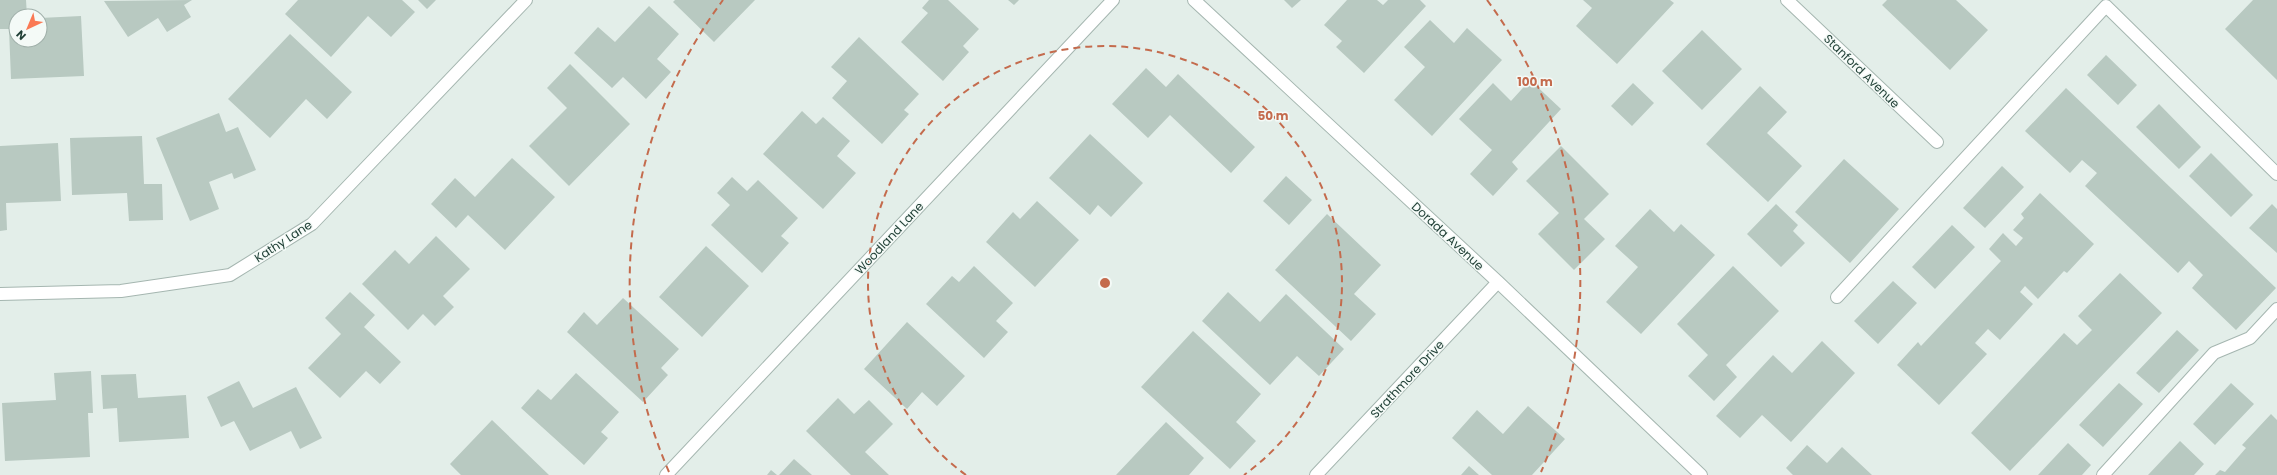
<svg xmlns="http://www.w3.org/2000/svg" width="2277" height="475" viewBox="0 0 2277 475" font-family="Poppins,sans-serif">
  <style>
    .building { fill: #b8c9c1 }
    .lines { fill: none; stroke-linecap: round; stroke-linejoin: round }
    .lane-casing { stroke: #a5b6b0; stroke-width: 14 }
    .street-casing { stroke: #a5b6b0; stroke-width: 14 }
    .lane { stroke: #fff; stroke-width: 12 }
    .street { stroke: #fff; stroke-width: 12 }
    .ring { fill: none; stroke: #c46b4d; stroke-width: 2; stroke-dasharray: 7 5 }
    .labels { text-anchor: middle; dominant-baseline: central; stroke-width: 3; stroke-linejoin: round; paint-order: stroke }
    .street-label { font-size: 12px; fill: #214037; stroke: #f4faf7 }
    .centre { fill: #c46b4d; stroke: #f4faf7; stroke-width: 2 }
    .ring-label { font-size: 12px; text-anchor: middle; font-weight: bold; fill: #c46b4d; stroke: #f4faf7; stroke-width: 3; stroke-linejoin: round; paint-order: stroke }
  </style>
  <rect width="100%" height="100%" fill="#e3eee9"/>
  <path class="building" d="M 0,0 L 26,0 L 27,16 L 16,16 L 16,40 L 40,40 L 40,18 L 81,16 L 84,76 L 11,79 L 9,29 L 0,29 Z
    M 192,0 L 184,5 L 191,17 L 167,32 L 158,18 L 128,37 L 104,1 Z
    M 298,0 L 402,0 L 415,12 L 391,37 L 368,16 L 331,57 L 285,14 Z
    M 418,0 L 436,0 L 427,9 Z
    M 675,0 L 755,0 L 714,42 L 673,2 Z
    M 929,0 L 948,0 L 979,29 L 963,46 L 969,52 L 943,81 L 901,42 L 928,13 L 922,8 Z
    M 1008,0 L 1019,0 L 1014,5 Z
    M 1284,0 L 1301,0 L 1292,8 Z
    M 1347,0 L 1377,0 L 1383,5 L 1388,0 L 1420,0 L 1426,6 L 1364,73 L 1336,47 L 1342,41 L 1324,25 Z
    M 1583,0 L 1670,0 L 1674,3 L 1617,64 L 1576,26 L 1592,8 Z
    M 1887,0 L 1956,0 L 1988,30 L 1950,70 L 1882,5 Z
    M 2253,0 L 2277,0 L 2277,80 L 2225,29 Z
    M 649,6 L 679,34 L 657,59 L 671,72 L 646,99 L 623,77 L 612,88 L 574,53 L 598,27 L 615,42 Z
    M 1430,20 L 1454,43 L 1467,28 L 1502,60 L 1432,136 L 1394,100 L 1425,67 L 1404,47 Z
    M 1702,30 L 1742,69 L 1702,110 L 1662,71 Z
    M 290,34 L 352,92 L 327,119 L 306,99 L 270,138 L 228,99 Z
    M 859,37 L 919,94 L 904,110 L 909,114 L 882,144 L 832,98 L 847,81 L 831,67 Z
    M 2106,55 L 2137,85 L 2118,105 L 2087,75 Z
    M 570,64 L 630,124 L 569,186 L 529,146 L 567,108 L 547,88 Z
    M 1146,68 L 1166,87 L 1178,74 L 1255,147 L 1231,173 L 1170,115 L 1148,138 L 1112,104 Z
    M 1530,80 L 1561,109 L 1512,162 L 1518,169 L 1493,196 L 1470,174 L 1492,150 L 1459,119 L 1493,83 L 1511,101 Z
    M 1633,83 L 1654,103 L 1632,126 L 1611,106 Z
    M 1760,86 L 1787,112 L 1767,133 L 1802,166 L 1768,202 L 1706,144 Z
    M 2066,88 L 2276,288 L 2236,330 L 2192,288 L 2203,275 L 2189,261 L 2178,273 L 2085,186 L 2097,173 L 2082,160 L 2070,173 L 2025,131 Z
    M 2159,104 L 2201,147 L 2179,169 L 2136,127 Z
    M 802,111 L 816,124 L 823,117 L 850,141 L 837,156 L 856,173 L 823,209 L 763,154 Z
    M 219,113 L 226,132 L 238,127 L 256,170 L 234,179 L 232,173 L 209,182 L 219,209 L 190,221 L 156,138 Z
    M 1090,134 L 1143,183 L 1111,217 L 1098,205 L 1090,215 L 1049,178 Z
    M 142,136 L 144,184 L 162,184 L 163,220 L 129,221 L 127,193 L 72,195 L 70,138 Z
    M 58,143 L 61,201 L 6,203 L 7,230 L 0,231 L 0,146 Z
    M 1561,146 L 1609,194 L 1584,219 L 1605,239 L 1574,270 L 1538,234 L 1559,213 L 1526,181 Z
    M 2211,153 L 2253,195 L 2231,217 L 2189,176 Z
    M 512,158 L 555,197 L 505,250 L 468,215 L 456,228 L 431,204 L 455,178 L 475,197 Z
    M 1844,159 L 1899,209 L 1850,263 L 1795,212 Z
    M 2002,166 L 2024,187 L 1985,228 L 1963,208 Z
    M 1286,176 L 1312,200 L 1289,225 L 1263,201 Z
    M 732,177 L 747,191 L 758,180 L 798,218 L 781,236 L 789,243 L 762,273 L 711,225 L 730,205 L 717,193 Z
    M 2040,193 L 2094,244 L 2067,273 L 2064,271 L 2038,299 L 2025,286 L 2020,292 L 2033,304 L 2000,340 L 1988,329 L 1975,343 L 1987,354 L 1939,405 L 1897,365 L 1918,342 L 1921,346 L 2001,261 L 1989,249 L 2003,233 L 2016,246 L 2023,238 L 2013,230 L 2024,218 L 2021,214 Z
    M 1037,201 L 1079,240 L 1035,287 L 986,242 L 1013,212 L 1020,219 Z
    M 1776,204 L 1798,225 L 1793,231 L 1805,243 L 1781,267 L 1747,234 Z
    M 2272,204 L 2277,209 L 2277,253 L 2249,228 Z
    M 1650,209 L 1674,232 L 1681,224 L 1715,255 L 1641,334 L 1606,302 L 1638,267 L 1615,246 Z
    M 1327,214 L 1381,265 L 1354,294 L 1376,314 L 1351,341 L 1275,270 Z
    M 1952,225 L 1975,247 L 1935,289 L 1912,267 Z
    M 436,236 L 470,269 L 443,296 L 454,307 L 435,326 L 423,314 L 408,330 L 362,284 L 395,250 L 409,264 Z
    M 706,246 L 749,286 L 702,337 L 659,297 Z
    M 974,266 L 1013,303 L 996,321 L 1008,332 L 984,358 L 926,304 L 952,276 L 959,282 Z
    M 1733,266 L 1779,311 L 1726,365 L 1737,377 L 1714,401 L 1688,376 L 1708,355 L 1677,324 Z
    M 2120,273 L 2162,313 L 2010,471 L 1971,433 L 2064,333 L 2077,345 L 2092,330 L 2078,316 Z
    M 1893,281 L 1917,303 L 1878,344 L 1854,321 Z
    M 350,292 L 375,315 L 364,327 L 401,362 L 380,384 L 366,371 L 340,398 L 308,368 L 341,334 L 325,318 Z
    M 1228,292 L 1260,322 L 1286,294 L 1344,349 L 1319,376 L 1297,356 L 1270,385 L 1202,321 Z
    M 623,298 L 679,349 L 661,368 L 668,375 L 643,402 L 567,332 L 584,312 L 597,325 Z
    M 907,322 L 965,376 L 937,406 L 922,392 L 907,409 L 864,369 Z
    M 2177,330 L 2199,350 L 2159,393 L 2136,373 Z
    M 1193,331 L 1261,394 L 1236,422 L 1256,441 L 1230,469 L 1141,387 Z
    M 1822,341 L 1855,373 L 1791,442 L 1762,415 L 1740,438 L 1716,416 L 1773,355 L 1792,373 Z
    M 91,371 L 93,413 L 88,413 L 90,457 L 5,461 L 2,403 L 56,400 L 54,373 Z
    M 576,373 L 619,412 L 601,432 L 608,438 L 584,465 L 521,408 L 538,389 L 551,400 Z
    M 136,374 L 138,398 L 186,395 L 189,438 L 119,442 L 117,408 L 103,409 L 101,375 Z
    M 239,381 L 253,408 L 296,387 L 322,438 L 300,449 L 291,431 L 250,451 L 234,421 L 221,427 L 207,397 Z
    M 2119,383 L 2143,404 L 2103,447 L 2079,425 Z
    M 2231,383 L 2254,404 L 2215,445 L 2193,424 Z
    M 838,398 L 854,414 L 869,400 L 893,424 L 865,452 L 889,475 L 851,475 L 806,431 Z
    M 1528,406 L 1565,439 L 1532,475 L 1492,475 L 1452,438 L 1477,410 L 1503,434 Z
    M 2271,414 L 2277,420 L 2277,475 L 2215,475 L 2220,470 L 2225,472 L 2246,448 L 2242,445 Z
    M 492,420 L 549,475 L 461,475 L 450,464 Z
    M 1166,422 L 1204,458 L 1189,475 L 1116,475 Z
    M 2180,441 L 2204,464 L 2194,475 L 2148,475 Z
    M 2068,443 L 2091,465 L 2082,475 L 2038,475 Z
    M 1807,445 L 1827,463 L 1842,447 L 1872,475 L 1793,475 L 1786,468 Z
    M 794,459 L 812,475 L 779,475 Z
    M 1469,466 L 1479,475 L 1461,475 Z
    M 771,470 L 777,475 L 767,475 Z"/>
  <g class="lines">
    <defs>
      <path id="lane" d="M 1837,297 L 2106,6 L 2277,174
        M 2103,475 L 2214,353 L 2250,338 L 2277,309"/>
      <path id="street" d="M 1194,0 L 1498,282 L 1701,475
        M 1787,0 L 1937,142
        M 0,294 L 121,291 L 230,275 L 312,224 L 526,0
        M 666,475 L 1113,0
        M 1316,475 L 1498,282"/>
    </defs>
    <use href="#lane" class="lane-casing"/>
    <use href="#street" class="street-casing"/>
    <use href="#lane" class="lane"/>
    <use href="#street" class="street"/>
  </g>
  <g class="ring">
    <path d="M966 475A237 237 0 1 1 1244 475"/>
    <path d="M669 472A475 475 0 0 1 723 0M1487 0A475 475 0 0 1 1541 472"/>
  </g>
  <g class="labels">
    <g class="street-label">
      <text transform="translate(1862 71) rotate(44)">Stanford Avenue</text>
      <text transform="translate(1448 236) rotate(43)">Dorada Avenue</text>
      <text transform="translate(889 238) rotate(-47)">Woodland Lane</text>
      <text transform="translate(283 241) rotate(-33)">Kathy Lane</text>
      <text transform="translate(1407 379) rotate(-47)">Strathmore Drive</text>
    </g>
  </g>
  <circle cx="1105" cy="283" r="6" class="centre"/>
  <g class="ring-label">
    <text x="1535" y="86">100 m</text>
    <text x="1273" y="120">50 m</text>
  </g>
  <g transform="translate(28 28) rotate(224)"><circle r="19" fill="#f4faf7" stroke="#a0b0aa"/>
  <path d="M0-3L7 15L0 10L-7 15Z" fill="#fa7954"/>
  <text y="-6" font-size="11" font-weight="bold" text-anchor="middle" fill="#214037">N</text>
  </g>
</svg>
